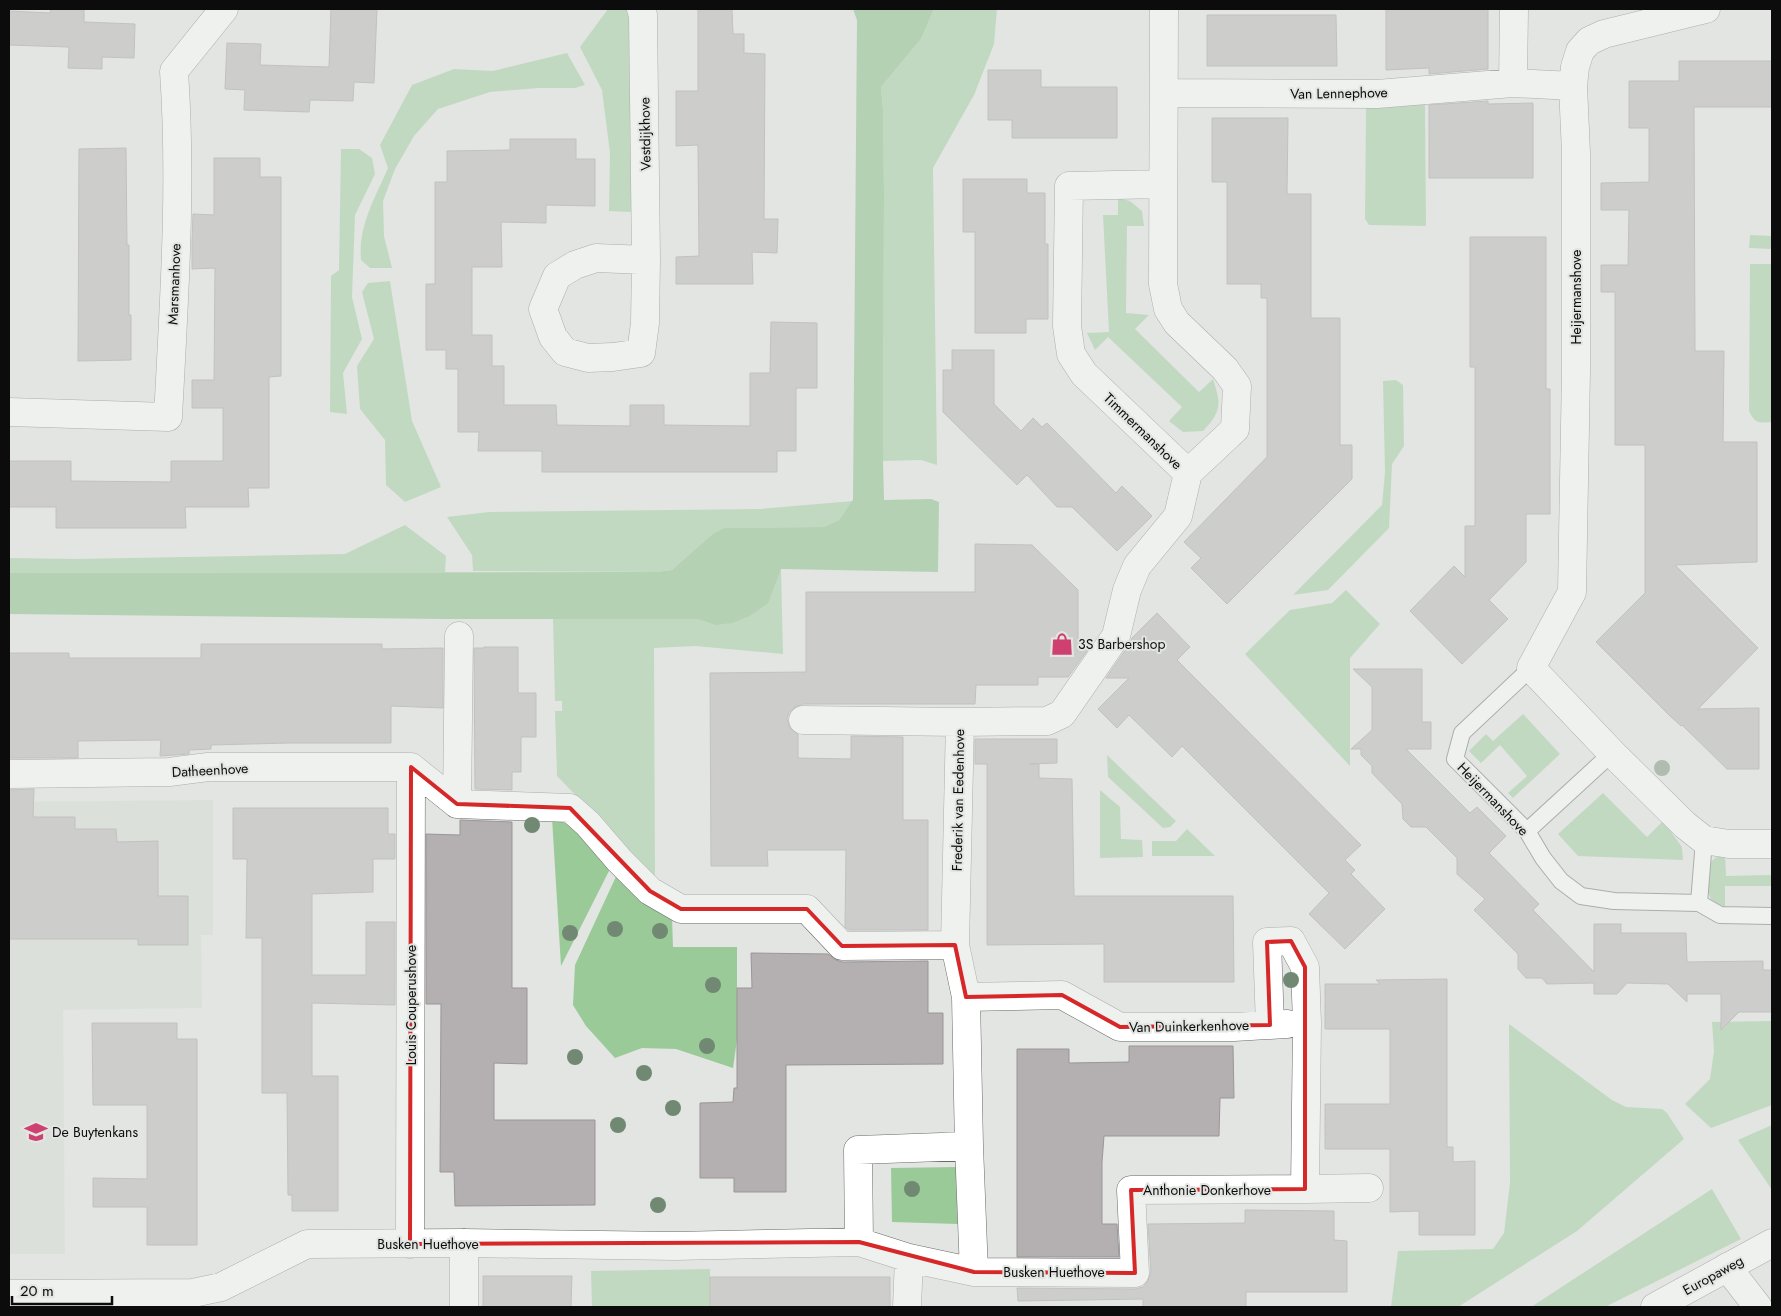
<svg xmlns="http://www.w3.org/2000/svg" width="1781" height="1316" viewBox="0 0 1781 1316" font-family="Jost,sans-serif">
  <style>
    .built { fill: #d2dbd1 }
    .green { fill: #9bca99 }
    .water { fill: #7cb87b }
    .building { fill: #b4afb0; stroke: #9b9697 }
    .lines { fill: none; stroke-linecap: round; stroke-linejoin: round }
    .service-casing { stroke: #686b68; stroke-width: 18 }
    .minor-casing { stroke: #686b68; stroke-width: 29 }
    .primary-casing { stroke: #686b68; stroke-width: 29 }
    .service { stroke: #fff; stroke-width: 16 }
    .minor { stroke: #fff; stroke-width: 28 }
    .primary { stroke: #fff; stroke-width: 28 }
    .tree { fill: #718972 }
    .marked { fill: none; stroke: #d62828; stroke-width: 4; stroke-linejoin: round }
    .labels { text-anchor: middle; dominant-baseline: central; stroke-width: 4; stroke-linejoin: round; paint-order: stroke }
    .street-label { font-size: 14px; fill: #0b0c0b; stroke: #e2e5e2 }
    .poi-label { font-size: 14px; fill: #0b0c0b; stroke: #e2e5e2; text-anchor: start }
  </style>
  <rect width="100%" height="100%" fill="#e2e5e2"/>
  <path class="built" d="M 213,800 L 213,935 L 201,935 L 202,1008 L 63,1010 L 65,1254 L 9,1254 L 9,802 Z"/>
  <path class="green" d="M 608,9 L 628,9 L 632,21 L 631,212 L 609,211 L 610,153 L 602,90 L 580,47 Z
    M 934,9 L 997,9 L 994,44 L 974,95 L 933,168 L 937,465 L 921,460 L 883,461 L 884,192 L 883,109 L 881,87 L 921,39 Z
    M 567,53 L 585,85 L 575,88 L 539,88 L 490,92 L 438,109 L 414,136 L 395,169 L 383,201 L 384,236 L 392,268 L 370,268 L 361,260 C 358,226 375,198 388,168 L 380,145 L 412,85 L 454,69 L 493,71 Z
    M 1372,102 L 1425,103 L 1426,226 L 1369,225 L 1365,219 L 1366,108 Z
    M 341,149 L 359,149 L 372,158 L 375,174 L 355,215 L 352,297 L 362,339 L 343,373 L 347,414 L 330,412 L 331,276 L 339,270 Z
    M 1118,198 L 1130,201 L 1142,211 L 1144,226 L 1127,226 L 1126,313 L 1149,315 L 1135,329 L 1199,392 L 1213,379 C 1221,404 1222,411 1203,431 L 1183,432 L 1169,421 L 1182,407 L 1108,337 L 1095,350 L 1087,333 L 1109,332 L 1103,215 L 1118,215 Z
    M 1750,235 L 1772,236 L 1772,249 L 1749,248 Z
    M 1750,264 L 1772,264 L 1772,422 C 1759,423 1755,424 1749,411 Z
    M 390,281 L 412,421 L 441,487 L 405,502 L 386,485 L 385,440 L 360,409 L 357,366 L 374,339 L 362,292 L 368,283 Z
    M 1396,380 L 1403,385 L 1404,446 L 1392,464 L 1389,528 L 1328,590 L 1293,595 L 1382,505 L 1385,472 L 1383,381 Z
    M 853,501 L 839,520 L 823,527 L 724,528 L 672,570 L 656,572 L 473,571 L 472,555 L 447,517 L 489,512 L 760,509 Z
    M 405,525 L 446,556 L 445,572 L 9,573 L 9,558 L 74,559 L 345,554 Z
    M 781,569 L 783,654 L 695,646 L 654,648 L 655,877 L 557,776 L 555,711 L 562,711 L 562,701 L 555,701 L 553,619 L 697,619 L 715,625 L 774,584 Z
    M 1346,590 L 1380,624 L 1350,658 L 1350,766 L 1245,654 L 1290,610 L 1332,603 Z
    M 1523,714 L 1560,754 L 1513,798 L 1508,793 L 1527,776 L 1500,745 L 1481,763 L 1469,751 L 1486,734 L 1493,741 Z
    M 1107,755 L 1176,821 L 1170,827 L 1163,828 L 1108,777 Z
    M 1100,790 L 1120,807 L 1121,839 L 1142,840 L 1143,857 L 1100,858 Z
    M 1603,793 L 1647,837 L 1663,821 L 1682,847 L 1683,860 L 1578,856 L 1558,834 Z
    M 552,818 L 578,828 L 613,863 L 561,966 Z
    M 1187,829 L 1215,856 L 1152,856 L 1152,841 L 1176,841 Z
    M 1725,854 L 1726,876 L 1772,875 L 1772,886 L 1725,886 L 1725,907 L 1712,902 L 1706,887 L 1706,867 L 1715,858 Z
    M 620,868 L 672,917 L 673,947 L 737,947 L 737,1040 L 733,1068 L 676,1049 L 642,1048 L 615,1058 L 586,1026 L 573,1005 L 575,965 Z
    M 1772,1021 L 1772,1105 L 1711,1128 L 1685,1104 L 1710,1079 L 1714,1051 L 1712,1022 Z
    M 1509,1024 L 1612,1100 L 1626,1107 L 1662,1109 L 1667,1113 L 1684,1139 L 1577,1231 L 1458,1307 L 1391,1307 L 1398,1251 L 1493,1249 L 1504,1233 L 1510,1183 Z
    M 1772,1125 L 1772,1190 L 1738,1140 Z
    M 957,1167 L 958,1224 L 892,1222 L 891,1168 Z
    M 1712,1189 L 1741,1239 L 1605,1307 L 1531,1307 Z
    M 710,1269 L 710,1307 L 592,1307 L 591,1271 Z"/>
  <path class="water" d="M 853,9 L 934,9 L 921,39 L 881,87 L 883,109 L 884,192 L 883,461 L 884,500 L 931,499 L 939,502 L 938,572 L 781,569 L 768,603 L 750,616 L 732,623 L 715,625 L 697,619 L 446,619 L 9,614 L 9,573 L 656,572 L 672,570 L 713,534 L 724,528 L 823,527 L 839,520 L 853,500 L 857,20 Z"/>
  <path class="building" d="M 51,9 L 84,9 L 84,22 L 135,24 L 134,58 L 102,57 L 102,69 L 68,68 L 69,47 L 9,45 L 9,11 L 50,13 Z
    M 331,9 L 377,9 L 374,83 L 354,82 L 353,101 L 310,100 L 309,112 L 244,110 L 245,90 L 225,89 L 227,43 L 261,44 L 260,65 L 329,67 Z
    M 698,9 L 732,9 L 733,34 L 744,34 L 744,53 L 765,54 L 764,219 L 778,219 L 777,253 L 752,252 L 753,284 L 676,284 L 676,257 L 699,256 L 698,145 L 676,146 L 676,91 L 698,91 Z
    M 1386,9 L 1488,9 L 1488,69 L 1429,74 L 1429,68 L 1386,70 Z
    M 1207,15 L 1336,15 L 1337,66 L 1207,66 Z
    M 1679,61 L 1772,61 L 1772,107 L 1694,107 L 1695,351 L 1724,351 L 1723,442 L 1757,442 L 1757,562 L 1675,565 L 1758,648 L 1698,709 L 1759,708 L 1759,769 L 1727,769 L 1682,725 L 1681,726 L 1669,715 L 1596,642 L 1645,593 L 1645,445 L 1615,445 L 1615,292 L 1601,292 L 1601,265 L 1628,265 L 1629,210 L 1601,210 L 1601,183 L 1649,182 L 1649,128 L 1629,128 L 1629,81 L 1679,81 Z
    M 988,70 L 1041,70 L 1041,87 L 1117,87 L 1117,138 L 1012,138 L 1012,120 L 988,120 Z
    M 1488,101 L 1488,104 L 1533,103 L 1533,178 L 1429,178 L 1429,105 Z
    M 1212,118 L 1288,118 L 1287,194 L 1311,194 L 1311,318 L 1340,318 L 1340,445 L 1352,445 L 1352,479 L 1227,604 L 1191,568 L 1201,558 L 1184,542 L 1267,457 L 1267,298 L 1261,298 L 1261,284 L 1227,284 L 1227,182 L 1212,182 Z
    M 510,139 L 576,139 L 576,159 L 595,159 L 595,206 L 546,205 L 546,223 L 501,222 L 502,267 L 472,267 L 472,335 L 492,335 L 492,366 L 504,366 L 504,405 L 556,405 L 557,425 L 630,426 L 630,405 L 664,405 L 664,425 L 750,426 L 750,373 L 770,373 L 771,322 L 817,323 L 817,388 L 796,388 L 796,451 L 777,451 L 777,472 L 542,472 L 542,451 L 478,451 L 479,432 L 458,432 L 458,369 L 446,369 L 446,350 L 426,350 L 426,284 L 435,284 L 435,182 L 447,182 L 447,151 L 510,150 Z
    M 126,148 L 127,245 L 129,245 L 129,315 L 131,315 L 131,360 L 78,361 L 79,149 Z
    M 214,158 L 260,158 L 260,177 L 281,177 L 281,376 L 269,377 L 269,488 L 248,488 L 249,507 L 185,507 L 186,528 L 56,528 L 56,507 L 9,507 L 9,461 L 71,461 L 71,481 L 171,482 L 171,461 L 223,461 L 223,408 L 192,408 L 192,380 L 214,380 L 215,268 L 192,269 L 192,242 L 193,214 L 214,215 Z
    M 963,179 L 1027,179 L 1027,193 L 1045,193 L 1045,244 L 1048,244 L 1048,319 L 1026,319 L 1026,333 L 975,333 L 975,232 L 963,232 Z
    M 1470,237 L 1546,237 L 1546,389 L 1550,389 L 1550,514 L 1526,514 L 1526,562 L 1489,600 L 1508,619 L 1462,664 L 1410,611 L 1454,566 L 1465,577 L 1465,526 L 1475,526 L 1475,367 L 1470,367 Z
    M 952,350 L 994,350 L 994,404 L 1021,431 L 1033,418 L 1042,427 L 1047,423 L 1116,493 L 1122,486 L 1152,516 L 1117,551 L 1072,507 L 1057,507 L 1027,475 L 1017,485 L 943,412 L 943,370 L 952,370 Z
    M 975,544 L 1032,545 L 1078,590 L 1078,638 L 1089,648 L 1068,677 L 1038,677 L 1038,685 L 976,685 L 975,704 L 803,704 L 795,707 L 789,712 L 787,719 L 790,728 L 798,734 L 798,758 L 851,759 L 851,736 L 903,737 L 903,820 L 928,820 L 928,930 L 849,930 L 845,927 L 846,850 L 767,850 L 768,866 L 711,866 L 710,673 L 806,672 L 806,592 L 975,592 Z
    M 1157,613 L 1190,647 L 1177,660 L 1361,845 L 1345,860 L 1355,870 L 1351,874 L 1385,909 L 1345,949 L 1309,914 L 1329,893 L 1182,746 L 1172,757 L 1129,715 L 1117,728 L 1098,709 L 1129,678 L 1106,678 L 1129,645 L 1132,638 Z
    M 201,644 L 382,644 L 382,649 L 443,648 L 443,708 L 391,706 L 391,743 L 289,743 L 211,745 L 211,749 L 189,750 L 189,754 L 160,756 L 161,740 L 78,741 L 78,758 L 9,758 L 9,653 L 69,653 L 69,658 L 201,658 Z
    M 484,647 L 518,647 L 518,693 L 536,693 L 536,737 L 521,737 L 521,772 L 512,772 L 512,790 L 475,789 L 474,648 L 484,648 Z
    M 1353,669 L 1422,669 L 1422,722 L 1431,722 L 1431,749 L 1406,749 L 1470,813 L 1477,807 L 1506,836 L 1489,853 L 1539,904 L 1533,910 L 1594,972 L 1594,924 L 1621,924 L 1621,933 L 1686,933 L 1687,962 L 1763,961 L 1763,970 L 1772,970 L 1772,1012 L 1739,1012 L 1721,1030 L 1721,994 L 1687,994 L 1687,1002 L 1668,984 L 1627,983 L 1617,994 L 1594,994 L 1594,983 L 1547,984 L 1542,978 L 1526,978 L 1518,969 L 1518,954 L 1474,910 L 1485,899 L 1457,874 L 1457,858 L 1426,827 L 1411,827 L 1403,819 L 1402,804 L 1372,773 L 1372,766 L 1361,755 L 1361,749 L 1351,749 L 1372,730 L 1372,687 Z
    M 975,739 L 1057,739 L 1057,763 L 1029,764 L 1039,764 L 1039,778 L 1072,779 L 1074,896 L 1233,896 L 1234,982 L 1104,982 L 1104,944 L 987,945 L 987,764 L 975,764 Z
    M 34,789 L 33,817 L 75,817 L 75,829 L 116,829 L 117,842 L 158,841 L 158,896 L 188,896 L 188,945 L 138,945 L 138,939 L 9,939 L 9,790 Z
    M 233,808 L 388,808 L 388,834 L 395,834 L 395,859 L 373,859 L 373,892 L 312,894 L 312,975 L 366,975 L 366,922 L 395,922 L 395,1005 L 312,1003 L 312,1076 L 338,1076 L 338,1211 L 292,1211 L 292,1195 L 288,1195 L 287,1093 L 262,1093 L 262,938 L 246,938 L 247,859 L 233,859 Z
    M 460,820 L 512,822 L 512,988 L 527,988 L 527,1064 L 494,1063 L 494,1120 L 595,1120 L 595,1205 L 455,1206 L 454,1172 L 440,1172 L 441,1004 L 426,1004 L 426,834 L 460,835 Z
    M 751,953 L 828,954 L 836,960 L 842,962 L 928,961 L 928,1013 L 943,1013 L 943,1064 L 786,1065 L 786,1192 L 734,1192 L 734,1178 L 700,1178 L 700,1103 L 733,1102 L 734,1088 L 737,1088 L 737,988 L 752,988 Z
    M 1447,979 L 1447,1147 L 1453,1147 L 1453,1162 L 1475,1161 L 1475,1235 L 1419,1235 L 1419,1211 L 1390,1212 L 1390,1149 L 1325,1149 L 1325,1104 L 1390,1104 L 1390,1029 L 1325,1029 L 1325,984 L 1380,984 L 1376,980 Z
    M 92,1023 L 177,1023 L 177,1039 L 197,1039 L 197,1245 L 147,1245 L 147,1207 L 93,1207 L 93,1178 L 147,1179 L 147,1105 L 93,1105 Z
    M 1129,1046 L 1233,1046 L 1234,1098 L 1220,1098 L 1219,1136 L 1104,1136 L 1102,1162 L 1102,1224 L 1117,1224 L 1119,1257 L 1017,1257 L 1017,1049 L 1069,1049 L 1069,1063 L 1129,1062 Z
    M 1245,1210 L 1334,1211 L 1334,1240 L 1347,1241 L 1347,1292 L 1246,1292 L 1246,1307 L 1143,1307 L 1143,1299 L 1018,1301 L 1017,1288 L 1135,1289 L 1143,1287 L 1148,1281 L 1151,1272 L 1148,1224 L 1245,1223 Z
    M 483,1276 L 572,1276 L 571,1307 L 483,1307 Z
    M 710,1277 L 890,1277 L 890,1307 L 710,1307 Z"/>
  <g class="lines">
    <defs>
      <path id="service" d="M 1531,668 L 1462,733 L 1455,759 L 1527,831 L 1543,858 L 1561,881 L 1581,896 L 1614,901 L 1699,903 L 1720,915 L 1772,916
        M 1527,831 L 1612,753
        M 1699,903 L 1704,840"/>
      <path id="minor" d="M 641,9 L 643,15 L 646,260 L 645,323 L 641,353 L 613,357 L 588,358 L 565,352 L 553,337 L 543,309 L 557,276 L 575,265 L 596,258 L 646,260
        M 1706,9 L 1604,34 L 1589,41 L 1580,51 L 1575,67 L 1573,86 L 1576,153 L 1576,371 L 1572,592 L 1531,668 L 1612,753 L 1685,825 L 1704,840 L 1729,844 L 1772,844
        M 1513,83 L 1514,9
        M 1164,93 L 1377,94 L 1513,83 L 1573,86
        M 1163,184 L 1069,186 L 1067,326 L 1071,354 L 1084,374 L 1188,473 L 1235,429 L 1237,386 L 1225,369 L 1177,323 L 1168,309 L 1163,284 L 1164,9
        M 9,412 L 168,417 C 174,302 182,186 174,71 L 224,9
        M 803,720 L 960,722 L 1047,721 L 1062,714 L 1116,636 L 1127,590 L 1137,566 L 1178,516 L 1188,473
        M 960,722 L 955,945 L 966,997 L 969,1146 L 974,1272
        M 411,767 L 457,804 L 570,808 L 588,824 L 619,860 L 650,891 L 681,909 L 807,909 L 842,946 L 955,945
        M 9,774 L 169,772 L 208,767 L 411,767
        M 457,804 L 459,636
        M 966,997 L 1062,995 L 1120,1027 L 1234,1027 L 1287,1024
        M 1270,1025 L 1267,942 L 1291,941 L 1305,967 L 1307,1023 L 1305,1189 L 1369,1188
        M 859,1242 L 858,1150 L 969,1146
        M 464,1243 L 464,1307
        M 410,1244 L 411,767
        M 1727,1267 L 1758,1307
        M 9,1294 L 193,1293 L 221,1287 L 307,1244 L 464,1243 L 675,1246 L 859,1242 L 909,1258 L 974,1272 L 1135,1273 L 1131,1190 L 1305,1189
        M 907,1307 L 909,1258"/>
      <path id="primary" d="M 1655,1307 L 1772,1243"/>
    </defs>
    <use href="#service" class="service-casing"/>
    <use href="#minor" class="minor-casing"/>
    <use href="#primary" class="primary-casing"/>
    <use href="#service" class="service"/>
    <use href="#minor" class="minor"/>
    <use href="#primary" class="primary"/>
  </g>
  <g class="tree">
    <circle cx="1662" cy="768" r="8"/>
    <circle cx="532" cy="825" r="8"/>
    <circle cx="615" cy="929" r="8"/>
    <circle cx="660" cy="931" r="8"/>
    <circle cx="570" cy="933" r="8"/>
    <circle cx="1291" cy="980" r="8"/>
    <circle cx="713" cy="985" r="8"/>
    <circle cx="707" cy="1046" r="8"/>
    <circle cx="575" cy="1057" r="8"/>
    <circle cx="644" cy="1073" r="8"/>
    <circle cx="673" cy="1108" r="8"/>
    <circle cx="618" cy="1125" r="8"/>
    <circle cx="912" cy="1189" r="8"/>
    <circle cx="658" cy="1205" r="8"/>
  </g>
  <path d="M0 0H1781V1316H0ZM 411,767 L 457,804 L 570,808 L 650,891 L 681,909 L 807,909 L 842,946 L 955,945 L 966,997 L 1062,995 L 1120,1027 L 1270,1025 L 1267,942 L 1291,941 L 1305,967 L 1305,1189 L 1131,1190 L 1135,1273 L 974,1272 L 859,1242 L 410,1244 Z" fill="#e2e5e2" fill-opacity=".55" fill-rule="evenodd"/>
  <path class="marked" d="M 411,767 L 457,804 L 570,808 L 650,891 L 681,909 L 807,909 L 842,946 L 955,945 L 966,997 L 1062,995 L 1120,1027 L 1270,1025 L 1267,942 L 1291,941 L 1305,967 L 1305,1189 L 1131,1190 L 1135,1273 L 974,1272 L 859,1242 L 410,1244 Z"/>
  <defs>
    <symbol id="shop-bare" viewBox="-9 -9 18 18"><path d="M-5-2.5h2.3a2.7 3.5 0 0 1 5.4 0H5L5.5 6h-11ZM-1.5-2.5h3a1.5 2.3 0 0 0-3 0Z" fill="#cd406f" stroke="#e2e5e2" stroke-width="2.5" paint-order="stroke"/></symbol>
    <symbol id="school-bare" viewBox="-9 -9 18 18"><path d="M0-5L7-2L0 1L-7-2ZM-4 1L0 2.5L4 1V4Q0 6-4 4Z" fill="#cd406f" stroke="#e2e5e2" stroke-width="2.5" paint-order="stroke"/></symbol>
  </defs>
  <g fill-rule="evenodd">
    <use href="#shop-bare" x="1046" y="628" width="32" height="32"/>
    <use href="#school-bare" x="20" y="1116" width="32" height="32"/>
  </g>
  <g class="labels">
    <g class="street-label">
      <text transform="translate(1339 93) rotate(-1)">Van Lennephove</text>
      <text transform="translate(645 134) rotate(-91)">Vestdijkhove</text>
      <text transform="translate(174 284) rotate(-88)">Marsmanhove</text>
      <text transform="translate(1576 297) rotate(-90)">Heijermanshove</text>
      <text transform="translate(1143 431) rotate(44)">Timmermanshove</text>
      <text transform="translate(210 770) rotate(-3)">Datheenhove</text>
      <text transform="translate(1493 799) rotate(46)">Heijermanshove</text>
      <text transform="translate(958 800) rotate(-89)">Frederik van Eedenhove</text>
      <text transform="translate(411 1005) rotate(-90)">Louis Couperushove</text>
      <text transform="translate(1189 1026) rotate(-1)">Van Duinkerkenhove</text>
      <text x="1207" y="1190">Anthonie Donkerhove</text>
      <text x="428" y="1244">Busken Huethove</text>
      <text x="1054" y="1272">Busken Huethove</text>
      <text transform="translate(1713 1275) rotate(-29)">Europaweg</text>
    </g>
    <g class="poi-label">
      <text x="1078" y="644">3S Barbershop</text>
      <text x="52" y="1132">De Buytenkans</text>
    </g>
  </g>
  <rect width="1781" height="1316" fill="none" stroke="#0b0c0b" stroke-width="20"/>
  <path d="M12 1296v8h100v-8" fill="none" stroke="#0b0c0b" stroke-width="2.5"/>
  <text x="20" y="1296" font-size="15" fill="#0b0c0b" stroke="#e2e5e2" stroke-width="4" paint-order="stroke">20 m</text>
</svg>
